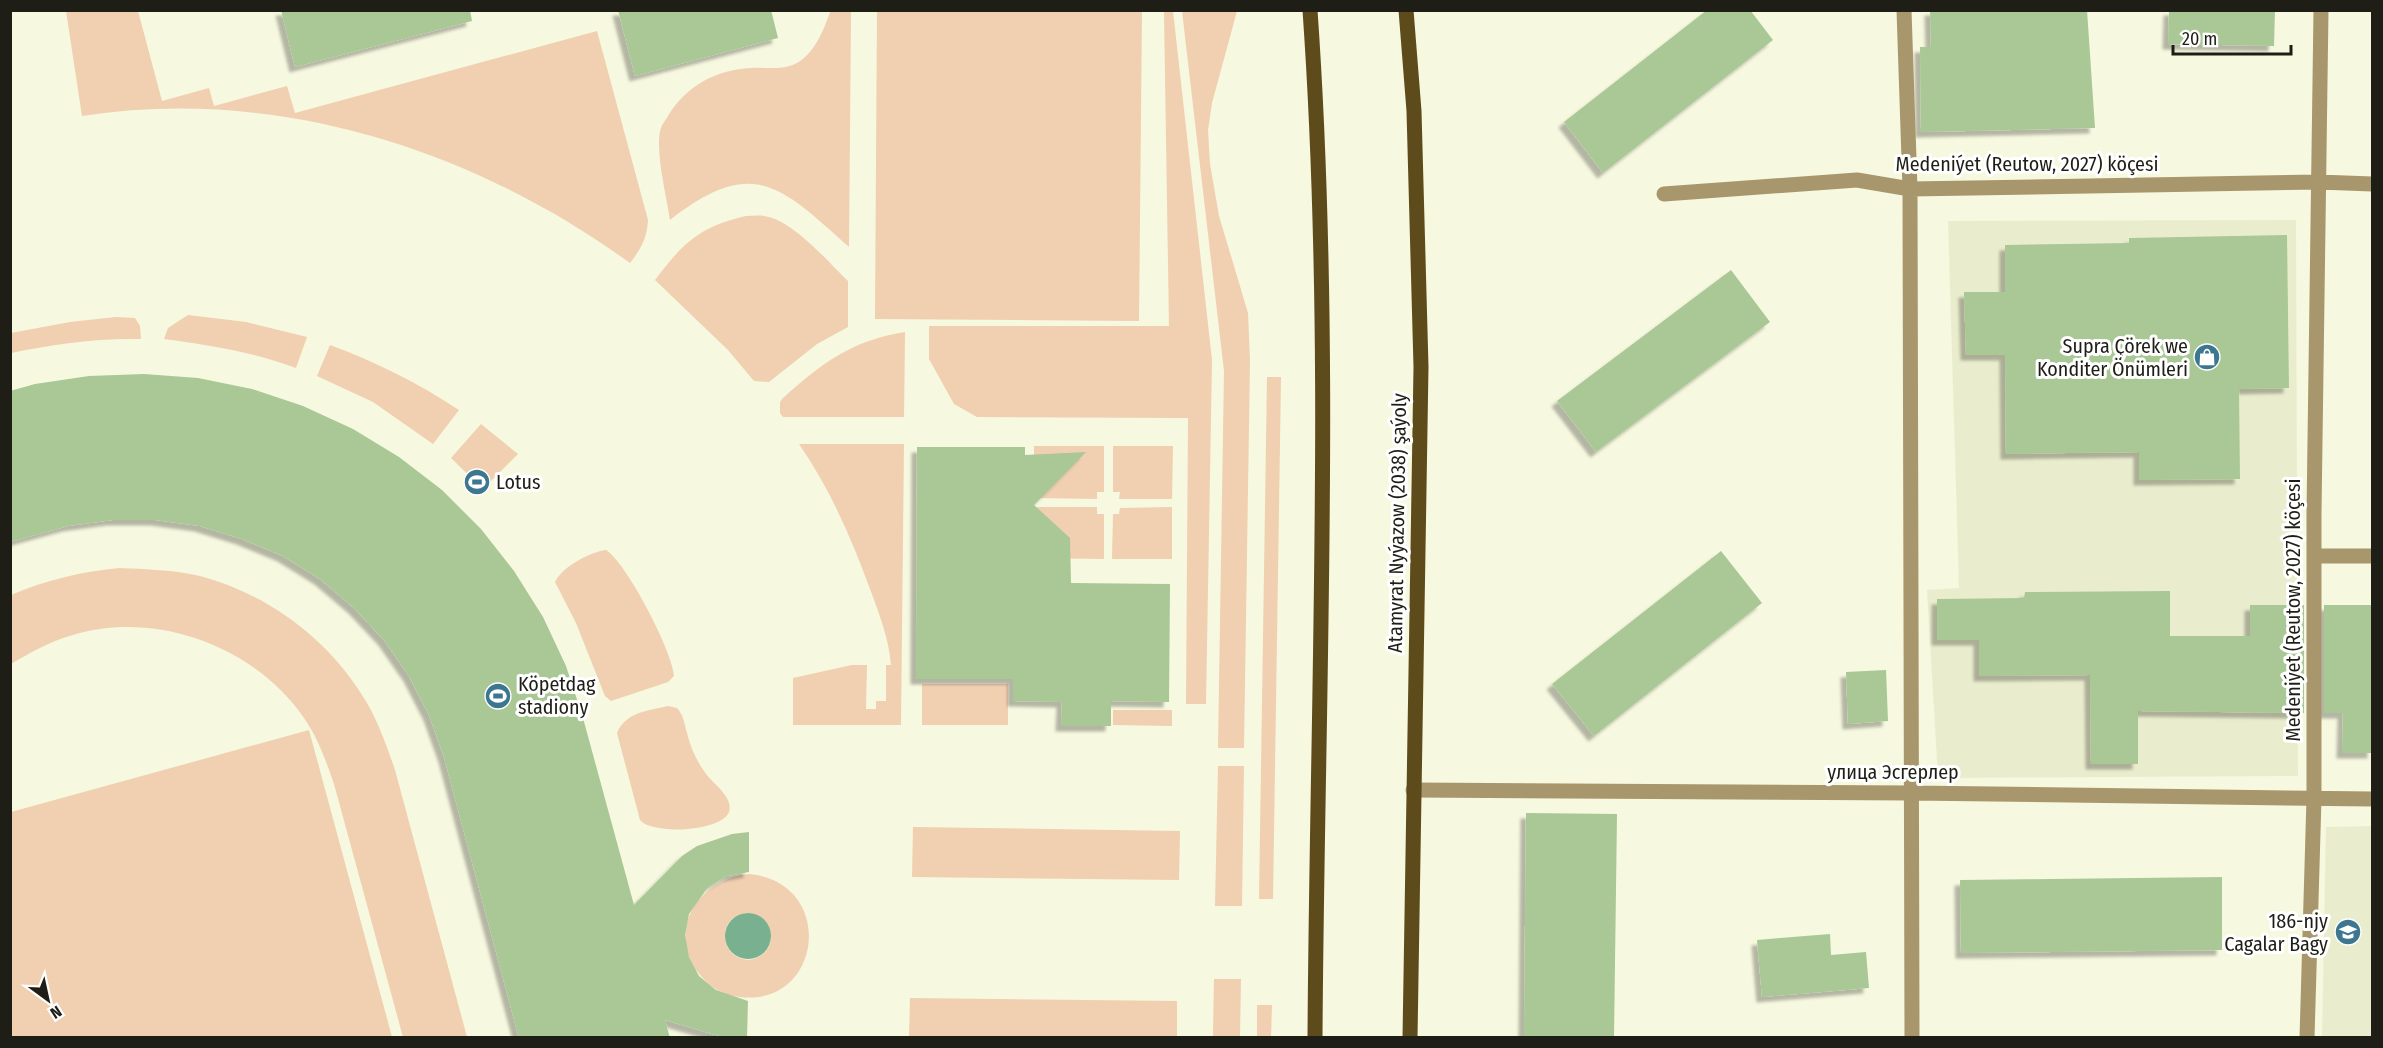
<svg xmlns="http://www.w3.org/2000/svg" width="2383" height="1048" viewBox="0 0 2383 1048" font-family="'Fira Sans Condensed',sans-serif">
  <style>
    .built { fill: #eaedcd }
    .green { fill: #f1cfb1; fill-rule: evenodd }
    .water { fill: #79b190 }
    .building { fill: #a9c896; filter: url(#shadow) }
    .lines { fill: none; stroke-linecap: round; stroke-linejoin: round }
    .minor { stroke: #a8966c; stroke-width: 15 }
    .primary { stroke: #5e4b1b; stroke-width: 15 }
    .labels { text-anchor: middle; dominant-baseline: central; stroke-width: 6; stroke-linejoin: round; paint-order: stroke }
    .street-label { font-size: 20px; fill: #1e1e16; stroke: #fff }
    .poi-label { font-size: 20px; fill: #1e1e16; stroke: #fff; text-anchor: end }
  </style>
  <defs>
    <filter id="shadow"><feDropShadow dx="-5.5" dy="5.5" stdDeviation="1.5" flood-color="#0004"/></filter>
  </defs>
  <rect width="100%" height="100%" fill="#f6f8df"/>
  <path class="built" d="M 2296,220 L 2298,776 L 1938,778 L 1927,590 L 1959,588 L 1948,221 Z
    M 2372,826 L 2372,1037 L 2322,1037 L 2326,827 Z"/>
  <path class="green" d="M 831,10 L 851,11 L 849,247 C 781,186 753,155 670,220 C 667,198 654,147 661,128 C 662,124 666,120 668,116 C 687,85 716,70 751,68 C 769,67 789,72 804,58 C 818,46 824,28 831,10 Z
    M 66,11 L 138,11 L 162,101 L 209,88 L 214,106 L 287,86 L 295,113 L 597,31 L 648,220 C 647,238 641,249 630,263 C 473,149 276,86 82,116 Z
    M 877,11 L 1142,11 L 1139,321 L 875,319 Z
    M 1164,11 L 1173,11 L 1212,360 L 1206,704 L 1186,704 L 1188,418 L 977,417 L 954,404 L 929,359 L 929,326 L 1169,326 Z
    M 1182,11 L 1237,11 L 1212,103 L 1208,130 L 1210,164 L 1219,216 L 1248,313 L 1250,360 L 1244,748 L 1218,748 L 1224,371 Z
    M 746,216 C 752,216 759,215 764,216 C 793,220 828,262 848,281 L 848,327 L 817,344 L 769,382 L 754,381 L 728,350 L 655,280 C 683,243 699,227 746,216 Z
    M 188,315 L 246,322 L 307,337 L 296,368 C 253,352 209,345 164,339 L 168,328 Z
    M 116,317 L 135,318 L 140,326 L 141,339 C 96,338 54,344 11,353 L 11,333 L 70,322 Z
    M 905,332 L 904,417 L 783,417 L 780,413 L 780,402 L 783,398 C 821,364 852,340 905,332 Z
    M 330,345 C 376,362 418,383 459,410 L 433,444 L 373,402 L 317,376 Z
    M 1267,377 L 1281,377 L 1273,899 L 1259,899 Z
    M 481,424 L 518,454 L 483,489 L 451,458 Z
    M 799,444 L 904,444 L 901,725 L 793,725 L 793,678 L 852,665 L 867,665 L 866,709 L 876,709 L 876,701 L 886,701 L 886,665 L 891,665 C 889,639 879,613 870,589 C 851,537 830,489 799,444 Z
    M 1034,446 L 1104,446 L 1104,492 L 1097,492 L 1097,499 L 1034,498 Z
    M 1113,446 L 1173,446 L 1172,499 L 1119,499 L 1120,492 L 1113,492 Z
    M 1034,507 L 1097,507 L 1097,514 L 1104,514 L 1104,559 L 1033,558 Z
    M 1172,507 L 1172,559 L 1112,559 L 1113,514 L 1119,514 L 1120,508 Z
    M 606,550 C 626,562 673,652 674,676 L 668,682 L 611,701 L 605,696 L 576,623 L 555,582 C 562,567 590,552 606,550 Z
    M 119,568 C 146,569 173,570 200,576 C 265,593 326,637 362,695 C 377,718 386,744 395,770 L 467,1037 L 403,1037 L 334,784 C 326,761 318,738 304,718 C 255,646 155,610 73,635 C 50,641 30,653 11,664 L 11,595 C 46,580 80,572 119,568 Z
    M 922,684 L 1008,684 L 1008,725 L 922,725 Z
    M 668,706 L 677,708 C 684,716 684,723 687,733 C 690,746 696,760 704,771 C 711,783 734,796 729,812 C 721,832 652,835 640,820 L 617,733 C 626,712 647,711 668,706 Z
    M 1113,710 L 1172,710 L 1172,726 L 1113,725 Z
    M 309,730 L 392,1037 L 11,1037 L 11,812 Z
    M 1218,766 L 1244,766 L 1242,906 L 1215,906 Z
    M 913,827 L 1180,831 L 1179,880 L 912,877 Z
    M 749,874 C 837,882 823,1007 740,997 C 725,996 711,988 701,976 C 664,934 697,879 749,874 ZM 745,913 C 752,913 755,915 761,919 C 786,937 759,971 736,956 C 724,949 721,929 732,919 C 735,916 740,915 745,913 Z
    M 1214,979 L 1241,979 L 1240,1037 L 1213,1037 Z
    M 910,998 L 1177,1001 L 1177,1037 L 909,1037 Z
    M 1257,1005 L 1272,1005 L 1271,1037 L 1257,1037 Z"/>
  <path class="water" d="M725 936a23 23 0 1 1 46 0a23 23 0 1 1-46 0Z"/>
  <path class="building" d="M 281,10 L 470,10 L 472,21 L 295,67 Z
    M 618,10 L 771,10 L 778,38 L 635,76 Z
    M 1707,10 L 1750,10 L 1773,40 L 1603,173 L 1564,122 Z
    M 1930,10 L 2087,10 L 2095,128 L 1921,132 L 1920,47 L 1931,47 Z
    M 2169,10 L 2275,10 L 2274,46 L 2168,44 Z
    M 2287,235 L 2289,388 L 2239,389 L 2240,479 L 2139,480 L 2139,452 L 2006,454 L 2005,355 L 1966,355 L 1964,292 L 2005,292 L 2005,245 L 2129,243 L 2129,238 Z
    M 1731,270 L 1770,322 L 1596,452 L 1557,401 Z
    M 144,374 L 198,378 L 252,389 L 303,406 L 353,429 L 399,457 L 442,490 L 481,529 L 514,571 L 543,617 L 566,666 L 583,718 L 634,905 L 682,856 L 697,846 L 732,834 L 749,832 L 749,872 L 727,876 L 708,887 L 689,914 L 685,935 L 689,957 L 699,976 L 716,990 L 748,1001 L 747,1038 L 726,1038 L 665,1020 L 670,1038 L 519,1038 L 444,757 L 429,715 L 409,676 L 384,640 L 354,608 L 320,579 L 283,556 L 242,539 L 200,526 L 156,520 L 112,520 L 68,526 L 10,542 L 10,391 L 35,384 L 89,376 Z
    M 917,447 L 1025,447 L 1025,455 L 1086,452 L 1034,505 L 1070,538 L 1071,583 L 1170,584 L 1169,702 L 1111,701 L 1111,726 L 1061,726 L 1062,702 L 1013,701 L 1013,679 L 916,679 Z
    M 1721,551 L 1762,603 L 1594,736 L 1552,684 Z
    M 2170,591 L 2170,636 L 2250,636 L 2250,605 L 2304,605 L 2304,713 L 2138,711 L 2138,764 L 2091,764 L 2090,675 L 1979,676 L 1979,640 L 1937,640 L 1937,599 L 2024,598 L 2025,592 Z
    M 2324,605 L 2373,605 L 2373,753 L 2342,753 L 2343,713 L 2324,713 Z
    M 1886,670 L 1888,721 L 1848,724 L 1846,672 Z
    M 1526,813 L 1617,814 L 1614,1038 L 1524,1038 Z
    M 2222,877 L 2222,950 L 1961,953 L 1960,880 Z
    M 1830,934 L 1831,955 L 1866,952 L 1869,988 L 1762,997 L 1757,940 Z"/>
  <g class="lines">
    <path class="minor" d="M 1904,10 L 1910,189 L 1912,1038
      M 1664,194 L 1857,180 L 1910,189 L 2319,182 L 2372,184
      M 2315,556 L 2372,556
      M 1413,790 L 1911,793 L 2372,799
      M 2307,1038 L 2314,798 L 2314,513 L 2321,10"/>
    <path class="primary" d="M 1310,10 C 1334,352 1317,695 1315,1038
      M 1406,10 L 1414,111 L 1421,367 L 1410,1038"/>
  </g>
  <defs>
    <symbol id="shop-disc" viewBox="-11 -11 22 22"><circle r="9.5" fill="#3c778f" stroke="#fff"/><path d="M-5-2.5h2.3a2.7 3.5 0 0 1 5.4 0H5L5.5 6h-11ZM-1.5-2.5h3a1.5 2.3 0 0 0-3 0Z" fill="#fff"/></symbol>
    <symbol id="stadium-disc" viewBox="-11 -11 22 22"><circle r="9.5" fill="#3c778f" stroke="#fff"/><path d="M0-5a6.5 5 0 1 0 0 10a6.5 5 0 1 0 0-10ZM-3.5-1.8h7v3.6h-7Z" fill="#fff"/></symbol>
    <symbol id="school-disc" viewBox="-11 -11 22 22"><circle r="9.5" fill="#3c778f" stroke="#fff"/><path d="M0-5L7-2L0 1L-7-2ZM-4 1L0 2.5L4 1V4Q0 6-4 4Z" fill="#fff"/></symbol>
  </defs>
  <g fill-rule="evenodd">
    <use href="#shop-disc" x="2192" y="342" width="30" height="30"/>
    <use href="#stadium-disc" x="462" y="467" width="30" height="30"/>
    <use href="#stadium-disc" x="483" y="681" width="30" height="30"/>
    <use href="#school-disc" x="2333" y="917" width="30" height="30"/>
  </g>
  <g class="labels">
    <g class="street-label">
      <text x="2027" y="164">Medeniýet (Reutow, 2027) köçesi</text>
      <text transform="translate(1397 523) rotate(-89)">Atamyrat Nyýazow (2038) şaýoly</text>
      <text transform="translate(2293 610) rotate(-90)">Medeniýet (Reutow, 2027) köçesi</text>
      <text x="1893" y="772">улица Эсгерлер</text>
    </g>
    <g class="poi-label">
      <text x="2188" y="346">Supra Çörek we<tspan x="2188" dy="23">Konditer Önümleri</tspan></text>
      <text x="496" y="482" text-anchor="start">Lotus</text>
      <text x="518" y="684" text-anchor="start">Köpetdag<tspan x="518" dy="23">stadiony</tspan></text>
      <text x="2328" y="921">186-njy<tspan x="2328" dy="23">Cagalar Bagy</tspan></text>
    </g>
  </g>
  <rect width="2383" height="1048" fill="none" stroke="#1e1e16" stroke-width="24"/>
  <g transform="translate(48 1000) rotate(147)" stroke="#ffffff" stroke-width="4.5" paint-order="stroke">
  <path d="M0-4.5L10 22L0 15L-10 22Z" fill="#1e1e16"/>
  <text y="-9" font-size="16" font-weight="bold" text-anchor="middle" fill="#1e1e16">N</text>
  </g>
  <path d="M2173 45v9h118v-9" fill="none" stroke="#1e1e16" stroke-width="3"/>
  <text x="2182" y="45" font-size="18" fill="#1e1e16" stroke="#ffffff" stroke-width="4.5" paint-order="stroke">20 m</text>
</svg>
